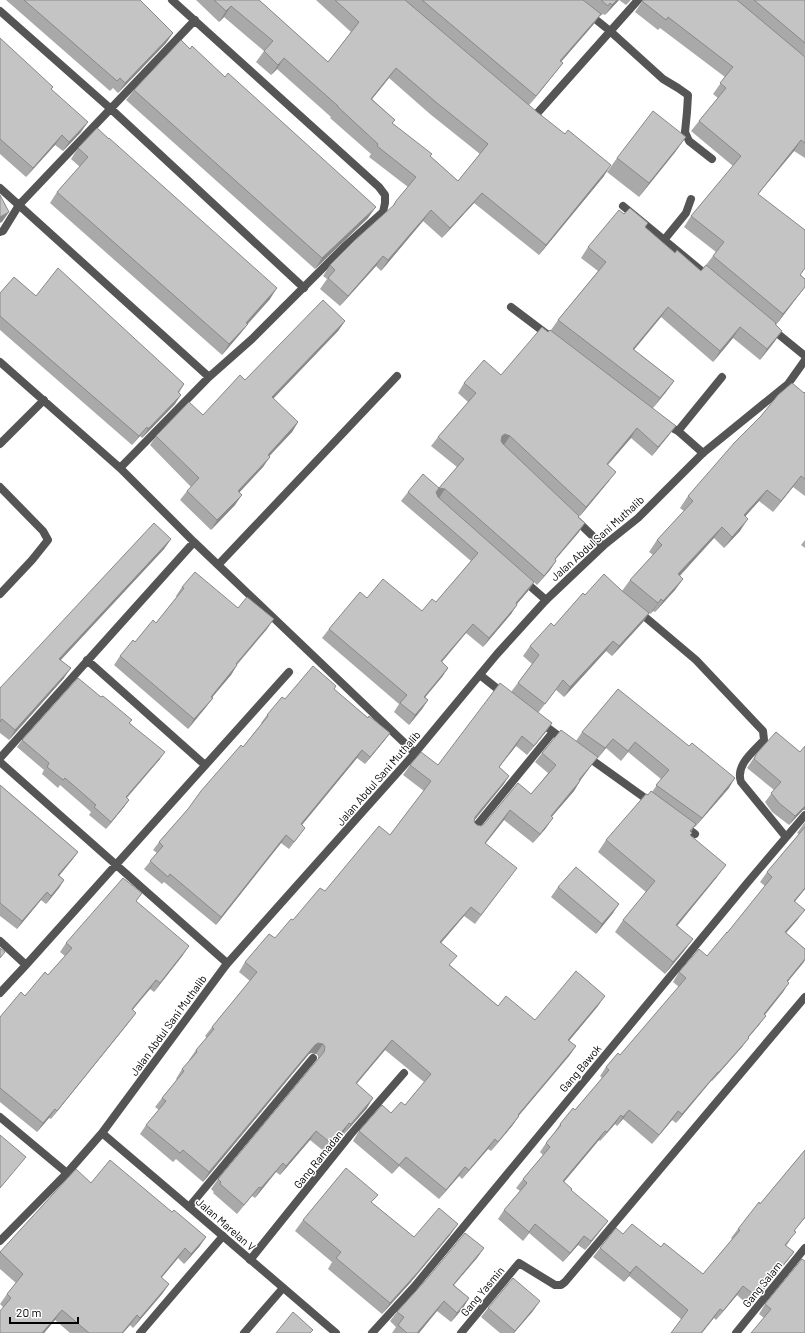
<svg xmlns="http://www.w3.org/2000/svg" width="805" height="1333" viewBox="0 0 805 1333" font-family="Barlow,sans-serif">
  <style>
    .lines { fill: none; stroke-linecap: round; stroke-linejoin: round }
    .service { stroke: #555; stroke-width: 8 }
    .minor { stroke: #555; stroke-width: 8 }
    .tertiary { stroke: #555; stroke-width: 8 }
    .wall { fill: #a9a9a9; fill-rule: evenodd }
    .shaded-wall { fill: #898989 }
    .building { fill: #c4c4c4; stroke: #898989; fill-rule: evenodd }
    .labels { text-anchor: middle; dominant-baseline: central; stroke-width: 3; stroke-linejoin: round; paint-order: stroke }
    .street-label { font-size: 11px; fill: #000; stroke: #fff }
  </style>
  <rect width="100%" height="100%" fill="#fff"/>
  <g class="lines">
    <path class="service" d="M 610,31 L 663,79 L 678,88 L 688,95 L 687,112 L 685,132 L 689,141 L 712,159
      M 0,232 L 3,231 L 19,205
      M 664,240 L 686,213 L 691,199
      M 678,431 L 722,377
      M 0,487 L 43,531 L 48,540 L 32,560 L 0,594"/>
    <path class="minor" d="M 0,11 L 111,109 L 304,288
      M 589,14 L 610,31
      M 530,115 L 533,118 L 638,0
      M 0,188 L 209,377
      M 19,205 L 195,20
      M 623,206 L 709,277
      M 511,307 L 548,335
      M 772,329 L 805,356
      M 0,362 L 120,468 L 209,377 L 252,339 L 344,247 L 383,212 L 385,203 L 385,195 L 379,187 L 172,0
      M 666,425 L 678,431 L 703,453
      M 0,444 L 44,400
      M 120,468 L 194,542 L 415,753
      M 575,519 L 603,546
      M 218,565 L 397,376
      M 522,579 L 546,600
      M 638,611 L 696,660 L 763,731 L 764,740 C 754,751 735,765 741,782 L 786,837
      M 87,660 L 205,765
      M 480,675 L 504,694
      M 540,722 L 564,740
      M 585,755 L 652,803
      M 0,758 L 194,542
      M 0,762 L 227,963 L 226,965
      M 683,825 L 695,834
      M 473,830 L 553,732
      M 0,941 L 26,965
      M 0,993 L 26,965 L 289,672
      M 0,1117 L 67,1173
      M 189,1207 L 313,1058
      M 250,1260 L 351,1134 L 404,1073
      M 140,1333 L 223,1236
      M 244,1333 L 283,1288
      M 372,1333 L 414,1287 L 748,882 L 805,815
      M 461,1333 L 519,1263 L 555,1285 L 561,1285 L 565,1282 L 805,997
      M 736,1333 L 805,1248"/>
    <path class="tertiary" d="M 102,1133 L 189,1207 L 336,1333
      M 0,1241 L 67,1173 L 102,1133 L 226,965 L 415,753 L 497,654 L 546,600 L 603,546 L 638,518 L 703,453 L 788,384 L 805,360"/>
  </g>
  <path class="wall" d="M 6,0 L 140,0 L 173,33 L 166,43 L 118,93 L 113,88 L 110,91 Z
    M 196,0 L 259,0 L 328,62 L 351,32 L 316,0 L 619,0 L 605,15 L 603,14 L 600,16 L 599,16 L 593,25 L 561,62 L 563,63 L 555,73 L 529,105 L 604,176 L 539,255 L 474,203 L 442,238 L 423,221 L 381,271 L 376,266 L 340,306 L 320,289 L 327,279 L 323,276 L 330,265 L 391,209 L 396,201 L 408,187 L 369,157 L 371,154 L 330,118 L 331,117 L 277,69 L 271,75 L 256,62 L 264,51 L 224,17 L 219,22 ZM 389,78 L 430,114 L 480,154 L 458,181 L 430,156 L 392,123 L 395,120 L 372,99 Z
    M 619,0 L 631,0 L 626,5 Z
    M 643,0 L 805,0 L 805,158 L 794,151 L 758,194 L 801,275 L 805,279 L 805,287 L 776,325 L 775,341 L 760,360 L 733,338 L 713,362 L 661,317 L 634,350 L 674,381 L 666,392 L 653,408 L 669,435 L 652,456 L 631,438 L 608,465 L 609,481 L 580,516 L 579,516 L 578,517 L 579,532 L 555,560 L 556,561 L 550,570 L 537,585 L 534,582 L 528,591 L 517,604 L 511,614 L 483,647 L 466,633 L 442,662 L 448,668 L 442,677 L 425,697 L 428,700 L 422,709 L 409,725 L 394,712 L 399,704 L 322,638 L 329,629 L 367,598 L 422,611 L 436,602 L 471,561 L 401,501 L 408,492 L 436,492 L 457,467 L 431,446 L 438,437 L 468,402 L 458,393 L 464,383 L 501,375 L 551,330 L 558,320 L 598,271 L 581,258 L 588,247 L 624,214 L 645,228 L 675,253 L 701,271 L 706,265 L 716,252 L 684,227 L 691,216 L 733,166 L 691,131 L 699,121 L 718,98 L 713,94 L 725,77 L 660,28 L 658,30 L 635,12 Z
    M 0,38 L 51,89 L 81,132 L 63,151 L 55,145 L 26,177 L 0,154 Z
    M 190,49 L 368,218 L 315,269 L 126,100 L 134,90 Z
    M 78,148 L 270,299 L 248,324 L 240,334 L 222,355 L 50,203 L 57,192 L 80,167 L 71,159 Z
    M 676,151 L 639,197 L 607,172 L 617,158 Z
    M 0,293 L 36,296 L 184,384 L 179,393 L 175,404 L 142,438 L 140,436 L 132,445 L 0,330 Z
    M 345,321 L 338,331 L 273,399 L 298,422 L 292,432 L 269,456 L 263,467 L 239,493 L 235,505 L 211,530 L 180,500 L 187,491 L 191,487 L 150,445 L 156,436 L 203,415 L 245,380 Z
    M 805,392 L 805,496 L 793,487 L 773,512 L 759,501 L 745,516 L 740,531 L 724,548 L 714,538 L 680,576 L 683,579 L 675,590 L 655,612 L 653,611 L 650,614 L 649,613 L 643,622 L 612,656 L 606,651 L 564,697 L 556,690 L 538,713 L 552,723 L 545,733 L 527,755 L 516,746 L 499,767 L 509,776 L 503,785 L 475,819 L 474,822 L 477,825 L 481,826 L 531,794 L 548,773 L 535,762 L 542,753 L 576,741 L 582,732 L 618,689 L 729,788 L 695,827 L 694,827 L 691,832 L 690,835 L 717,877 L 677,926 L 684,951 L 665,974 L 615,932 L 623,920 L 646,892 L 598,852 L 606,840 L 648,795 L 652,792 L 661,779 L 628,752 L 621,761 L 606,748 L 598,758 L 597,757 L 580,781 L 574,791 L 551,817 L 546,828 L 533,843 L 504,820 L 485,844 L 510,877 L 475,924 L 464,916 L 441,943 L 450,965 L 498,1006 L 535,1020 L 598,1006 L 569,1041 L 576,1046 L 569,1056 L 518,1116 L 519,1116 L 512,1126 L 491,1151 L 488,1149 L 462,1179 L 459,1176 L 439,1199 L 399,1166 L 392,1174 L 353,1141 L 359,1131 L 405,1105 L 424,1082 L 385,1050 L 356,1084 L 367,1108 L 344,1134 L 343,1133 L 326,1153 L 310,1140 L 280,1175 L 276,1172 L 255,1198 L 252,1196 L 237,1214 L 213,1193 L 214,1192 L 211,1189 L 218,1179 L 318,1060 L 318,1056 L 316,1054 L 311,1053 L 309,1054 L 203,1182 L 176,1159 L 173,1162 L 140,1134 L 146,1125 L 159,1110 L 155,1107 L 162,1098 L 177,1080 L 176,1079 L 182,1069 L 190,1060 L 189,1060 L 196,1050 L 207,1038 L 205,1036 L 212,1027 L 250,981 L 239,972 L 245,962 L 275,938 L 325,891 L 390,835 L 424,791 L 403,775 L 410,765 L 438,765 L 511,692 L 532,664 L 523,656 L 530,646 L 554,626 L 585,595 L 622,591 L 630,580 L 653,555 L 649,552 L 657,540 L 684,511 L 680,508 L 688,496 Z
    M 171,539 L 164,549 L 61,660 L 64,678 L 9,740 L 0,733 L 0,688 Z
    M 805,540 L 805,548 L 801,545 Z
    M 182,587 L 238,608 L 267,629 L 237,665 L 231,675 L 212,697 L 213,698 L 206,707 L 188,729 L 114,665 L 120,656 L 156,623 L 177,597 L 176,596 Z
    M 334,689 L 368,718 L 390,733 L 384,741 L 365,764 L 357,758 L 302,825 L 300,835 L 289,849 L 281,843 L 216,925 L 164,882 L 162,884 L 144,869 L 157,853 L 153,850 L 159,842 L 243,747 L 262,723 L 261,723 L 267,715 L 285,699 Z
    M 130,723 L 160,759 L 127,798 L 129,800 L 124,807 L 106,829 L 89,815 L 91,812 L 60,785 L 58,788 L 42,774 L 44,770 L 17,747 L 22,740 Z
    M 800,752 L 803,810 L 789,825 L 772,812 L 765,802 L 774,790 L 747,768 L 757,753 Z
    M 0,785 L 78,852 L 72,860 L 59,876 L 64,880 L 59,888 L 46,904 L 41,900 L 17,929 L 0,916 Z
    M 805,822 L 805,889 L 795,901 L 798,919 L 786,933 L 805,949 L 805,960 L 788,981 L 783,992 L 765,1015 L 759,1025 L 748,1038 L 742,1047 L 712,1081 L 711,1081 L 676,1123 L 672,1120 L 652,1144 L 623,1119 L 617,1126 L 615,1124 L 600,1141 L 599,1140 L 564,1182 L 601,1230 L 585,1250 L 578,1245 L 563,1262 L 529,1233 L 523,1241 L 498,1219 L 504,1210 L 520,1191 L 516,1188 L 523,1179 L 543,1155 L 540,1152 L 546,1143 L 554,1133 L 560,1124 L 575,1110 L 602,1078 L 600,1076 L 606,1067 L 620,1055 L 679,987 L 673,982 L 679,972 L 707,956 L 727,933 L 765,886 L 760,882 L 767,872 L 799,834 L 797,833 Z
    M 558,887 L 613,913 L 596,934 L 551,897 Z
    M 142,893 L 136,901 L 183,955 L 154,992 L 150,989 L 132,1009 L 130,1021 L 51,1119 L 49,1118 L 37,1132 L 0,1102 L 0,1017 L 48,975 L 65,956 L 60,952 L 66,943 Z
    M 805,1150 L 805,1218 L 794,1231 L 789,1242 L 786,1246 L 794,1252 L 787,1261 L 750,1307 L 737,1295 L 716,1320 L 714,1318 L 681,1319 L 629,1276 L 624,1282 L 593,1257 L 600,1248 L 623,1234 L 661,1247 L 703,1274 L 732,1239 L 731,1238 L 738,1229 L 760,1204 Z
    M 91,1183 L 172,1212 L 206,1237 L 199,1247 L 184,1264 L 178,1258 L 161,1278 L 169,1284 L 162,1294 L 133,1328 L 130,1325 L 123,1333 L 70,1333 L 55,1320 L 44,1333 L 0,1333 L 3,1307 L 0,1304 L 7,1294 L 16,1283 L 0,1269 L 0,1252 Z
    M 372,1203 L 414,1237 L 450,1235 L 410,1283 L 382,1314 L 328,1269 L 332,1262 L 295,1231 L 303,1220 Z
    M 484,1248 L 477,1258 L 454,1285 L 469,1298 L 463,1308 L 451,1322 L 437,1311 L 419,1333 L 392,1333 L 396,1327 L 390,1321 L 397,1312 Z
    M 765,1304 L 805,1333 L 764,1318 L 759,1314 Z
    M 488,1308 L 533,1311 L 514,1333 L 500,1333 L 481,1317 Z"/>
  <path class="shaded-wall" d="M 617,0 L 619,0 L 605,15 L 612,5 Z
    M 231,6 L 224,17 L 219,22 L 226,11 Z
    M 601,14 L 593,25 L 553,71 L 560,61 Z
    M 173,33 L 166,43 L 118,93 L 125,83 Z
    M 284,58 L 277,69 L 271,75 L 278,65 Z
    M 563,63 L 555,73 L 528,107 L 536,96 Z
    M 396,68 L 389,78 L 364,109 L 371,99 Z
    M 88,122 L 81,132 L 63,151 L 69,142 Z
    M 62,135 L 55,145 L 26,177 L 33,168 Z
    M 686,137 L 676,151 L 639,197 L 649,183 Z
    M 801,140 L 794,151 L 750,204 L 758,194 Z
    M 611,165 L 604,176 L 539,255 L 546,245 Z
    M 482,193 L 474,203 L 442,238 L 450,228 Z
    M 376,207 L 368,218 L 315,269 L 322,258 Z
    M 431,210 L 423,221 L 381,271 L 388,260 Z
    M 9,212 L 2,222 L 0,223 L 0,217 Z
    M 383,256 L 376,266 L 340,306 L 348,296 Z
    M 805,287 L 801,292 L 776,325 L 783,314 Z
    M 277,288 L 270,299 L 239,333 L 246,323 Z
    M 668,307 L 661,317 L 626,359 L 633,349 Z
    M 345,321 L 338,331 L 265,407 L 272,397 Z
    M 248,324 L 240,334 L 222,355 L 229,344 Z
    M 740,327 L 733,338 L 713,362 L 720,351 Z
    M 782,331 L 775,341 L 760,360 L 767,349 Z
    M 674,381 L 666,392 L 653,408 L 660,398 Z
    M 181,395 L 175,404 L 142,438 L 148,429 Z
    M 298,422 L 292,432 L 261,465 L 268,455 Z
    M 676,426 L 669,435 L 652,456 L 658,447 Z
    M 147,427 L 140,436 L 132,445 L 139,436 Z
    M 637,428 L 631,438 L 600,473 L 607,464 Z
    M 505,434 L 510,436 L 504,445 L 499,444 L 502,436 Z
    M 270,457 L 263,467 L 231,501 L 238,491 Z
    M 616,472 L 609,481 L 580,516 L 586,507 Z
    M 801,476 L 793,487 L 773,512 L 781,501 Z
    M 439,488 L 445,489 L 439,498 L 433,497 Z
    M 767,490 L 759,501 L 736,527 L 744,515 Z
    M 242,495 L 235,505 L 211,530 L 217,520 Z
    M 748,519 L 740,531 L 724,548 L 732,537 Z
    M 585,523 L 579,532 L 548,568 L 555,559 Z
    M 722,527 L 714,538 L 670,586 L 678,574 Z
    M 171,539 L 164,549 L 53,668 L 59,659 Z
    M 556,561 L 550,570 L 537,585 L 544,576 Z
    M 683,579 L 675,590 L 655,612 L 663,601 Z
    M 534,582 L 528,591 L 509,613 L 516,603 Z
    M 661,599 L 653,611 L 650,614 L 658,603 Z
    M 517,605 L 511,614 L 483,647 L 489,638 Z
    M 649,613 L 643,622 L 612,656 L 619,646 Z
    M 274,619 L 267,629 L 229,673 L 236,664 Z
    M 473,624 L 466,633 L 434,671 L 441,661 Z
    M 613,641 L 606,651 L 564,697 L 570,687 Z
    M 237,665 L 231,675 L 205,706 L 211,697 Z
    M 71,668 L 64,678 L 9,740 L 15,730 Z
    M 448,668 L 442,677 L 418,706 L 424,697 Z
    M 213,698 L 206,707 L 188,729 L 194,719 Z
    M 428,700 L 422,709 L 409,725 L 415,715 Z
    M 552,723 L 545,733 L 527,755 L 534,746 Z
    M 390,733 L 384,741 L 365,764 L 370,757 Z
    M 522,736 L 516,746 L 492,776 L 499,767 Z
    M 613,739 L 606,748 L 598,758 L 605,748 Z
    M 635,742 L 628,752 L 621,761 L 628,751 Z
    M 362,750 L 357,758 L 296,832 L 301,824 Z
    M 165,752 L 160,759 L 121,804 L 126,797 Z
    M 598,757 L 591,766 L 573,790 L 579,780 Z
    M 509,776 L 503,785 L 469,827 L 475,817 Z
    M 735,778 L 729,788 L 695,827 L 702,818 Z
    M 580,781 L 574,791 L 544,826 L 551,816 Z
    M 129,800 L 124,807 L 106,829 L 111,822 Z
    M 805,806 L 805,810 L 803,810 L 789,825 L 795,816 Z
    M 510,810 L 504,820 L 478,853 L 485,843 Z
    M 553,818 L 546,828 L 533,843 L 540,834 Z
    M 286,835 L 281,843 L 216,925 L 221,917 Z
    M 78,852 L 72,860 L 53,883 L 58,875 Z
    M 726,865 L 717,877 L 668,937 L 676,925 Z
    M 64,880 L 59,888 L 46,904 L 51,896 Z
    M 805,888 L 805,889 L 788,910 L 794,901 Z
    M 47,892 L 41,900 L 17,929 L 22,921 Z
    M 619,904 L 613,913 L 596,934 L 602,924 Z
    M 471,907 L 464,916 L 434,951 L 440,942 Z
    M 805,910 L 798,919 L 779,941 L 785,932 Z
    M 693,939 L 684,951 L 665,974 L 673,962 Z
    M 189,946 L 183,955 L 154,992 L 160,983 Z
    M 805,959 L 804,962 L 781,990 L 787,981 Z
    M 156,980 L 150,989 L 126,1018 L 132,1009 Z
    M 789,983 L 783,992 L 758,1023 L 764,1014 Z
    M 605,996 L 598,1006 L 562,1049 L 568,1040 Z
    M 136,1013 L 130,1021 L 51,1119 L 57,1111 Z
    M 766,1016 L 759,1025 L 741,1046 L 748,1037 Z
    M 749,1038 L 742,1047 L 712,1081 L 719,1072 Z
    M 392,1040 L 385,1050 L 349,1093 L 356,1083 Z
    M 318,1043 L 323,1044 L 316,1054 L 311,1053 L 309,1054 L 203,1182 L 209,1172 L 315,1045 Z
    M 576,1046 L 569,1056 L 511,1125 L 518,1115 Z
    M 718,1072 L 711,1081 L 676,1123 L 682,1114 Z
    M 373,1098 L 367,1108 L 344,1134 L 351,1124 Z
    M 55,1109 L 49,1118 L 37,1132 L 43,1123 Z
    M 629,1110 L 623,1119 L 617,1126 L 623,1117 Z
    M 678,1111 L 672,1120 L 652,1144 L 659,1135 Z
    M 621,1115 L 615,1124 L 600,1141 L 607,1132 Z
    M 519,1116 L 512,1126 L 491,1151 L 498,1142 Z
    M 349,1123 L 343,1133 L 326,1153 L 332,1144 Z
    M 316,1131 L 310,1140 L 280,1175 L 286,1166 Z
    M 605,1131 L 599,1140 L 557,1190 L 563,1181 Z
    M 495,1139 L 488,1149 L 462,1179 L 469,1170 Z
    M 406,1157 L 399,1166 L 392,1174 L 399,1165 Z
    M 283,1163 L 276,1172 L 255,1198 L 261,1188 Z
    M 465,1167 L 459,1176 L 439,1199 L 446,1190 Z
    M 608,1221 L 601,1230 L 585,1250 L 591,1241 Z
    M 458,1224 L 450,1235 L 410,1283 L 382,1314 L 390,1303 Z
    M 535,1224 L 529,1233 L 523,1241 L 529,1232 Z
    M 584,1236 L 578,1245 L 563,1262 L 570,1253 Z
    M 206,1237 L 199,1247 L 184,1264 L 191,1254 Z
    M 185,1248 L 178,1258 L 154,1287 L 161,1277 Z
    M 484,1248 L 477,1258 L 446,1294 L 453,1285 Z
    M 794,1252 L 787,1261 L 750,1307 L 757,1297 Z
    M 636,1266 L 629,1276 L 624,1282 L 630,1273 Z
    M 169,1284 L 162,1294 L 133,1328 L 140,1318 Z
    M 743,1286 L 737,1295 L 716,1320 L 723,1311 Z
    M 469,1298 L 463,1308 L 451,1322 L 457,1313 Z
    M 444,1301 L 437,1311 L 419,1333 L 417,1333 Z
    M 540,1301 L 533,1311 L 514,1333 L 513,1333 Z
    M 720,1309 L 714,1318 L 702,1333 L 701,1333 Z
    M 62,1310 L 55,1320 L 44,1333 L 42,1333 Z
    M 137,1315 L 130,1325 L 123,1333 L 122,1333 Z"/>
  <path class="building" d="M 24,0 L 140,0 L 173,33 L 125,83 L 120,78 L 117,81 Z
    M 214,0 L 259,0 L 328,62 L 359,22 L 335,0 L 405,0 L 537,112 L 565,134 L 568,130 L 611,165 L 546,245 L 482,193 L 450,228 L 431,210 L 388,260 L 383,256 L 348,296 L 328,278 L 335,270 L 330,265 L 355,240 L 394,205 L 396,201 L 416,177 L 377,146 L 378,144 L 338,107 L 338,106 L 284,58 L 278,65 L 264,51 L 273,41 L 231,6 L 226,11 ZM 396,68 L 437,103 L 488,144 L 458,181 L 430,156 L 432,154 L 392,123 L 395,120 L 371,99 Z
    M 422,0 L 583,0 L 601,14 L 560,61 L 563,63 L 536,96 Z
    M 601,0 L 617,0 L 612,5 L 610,3 L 608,6 Z
    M 643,0 L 737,0 L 805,57 L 805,143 L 801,140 L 758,194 L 805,230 L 805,268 L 800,275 L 805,279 L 805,287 L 783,314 L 713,256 L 724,242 L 691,216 L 741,156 L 699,121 L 726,88 L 720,83 L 733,67 L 668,17 L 666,20 L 642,1 Z
    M 754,0 L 805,0 L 805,43 Z
    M 0,38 L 53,87 L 51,89 L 88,122 L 69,142 L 62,135 L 33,168 L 0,139 Z
    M 181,40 L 190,49 L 192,46 L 225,77 L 228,73 L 376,207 L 322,258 L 134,90 Z
    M 653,111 L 686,137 L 649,183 L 617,158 Z
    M 97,128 L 109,139 L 109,138 L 277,288 L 246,323 L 248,324 L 229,344 L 57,192 L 88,157 L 78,148 Z
    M 0,195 L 9,212 L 0,217 Z
    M 630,208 L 648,223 L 645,227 L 675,253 L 677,250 L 701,271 L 706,265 L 776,323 L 775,324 L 782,331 L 767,349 L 740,327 L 720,351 L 668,307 L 633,349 L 674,381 L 660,398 L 558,320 L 606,262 L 588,247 L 619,210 L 624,214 Z
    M 58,268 L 184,384 L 178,392 L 181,395 L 148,429 L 147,427 L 139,436 L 0,316 L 0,293 L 14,277 L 36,296 Z
    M 323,300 L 345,321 L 272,397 L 298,422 L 268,455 L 270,457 L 238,491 L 242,495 L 217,520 L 187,491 L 199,478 L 156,436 L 189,402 L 203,415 L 240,375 L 245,380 Z
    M 542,327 L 548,332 L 550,330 L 676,426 L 658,447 L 637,428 L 607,464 L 616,472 L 586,507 L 510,436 L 505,434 L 502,436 L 501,441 L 503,444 L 579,516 L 578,517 L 585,523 L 555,559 L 556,561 L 544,576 L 445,489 L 439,488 L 464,459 L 438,437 L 476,393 L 464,383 L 484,360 L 501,375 Z
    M 792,383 L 804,393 L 805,392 L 805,479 L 801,476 L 781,501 L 767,490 L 744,515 L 748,519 L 732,537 L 722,527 L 678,574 L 683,579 L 663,601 L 661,599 L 658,603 L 630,580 L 662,545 L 657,540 L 693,501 L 688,496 L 735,442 L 761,416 L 778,395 Z
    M 423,474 L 439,488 L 436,492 L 438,497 L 534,582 L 516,603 L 517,605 L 489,638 L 473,624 L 441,661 L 448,668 L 424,697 L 428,700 L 415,715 L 400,703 L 407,695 L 329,629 L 360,592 L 367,598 L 383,579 L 422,611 L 432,599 L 436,602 L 478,553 L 408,492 Z
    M 154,523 L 171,539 L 59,659 L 71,668 L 15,730 L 2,719 L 0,722 L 0,688 Z
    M 195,572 L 238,608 L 247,597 L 274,619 L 236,664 L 237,665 L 211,697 L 213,698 L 194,719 L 120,656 L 133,640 L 135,642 L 153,620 L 156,623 L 184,588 L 182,587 Z
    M 604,574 L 621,590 L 649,613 L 619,646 L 613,641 L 570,687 L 563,680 L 545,704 L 518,683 L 539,655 L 530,646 L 551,623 L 554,626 L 583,593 L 585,595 Z
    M 313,666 L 336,686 L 334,689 L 368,718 L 369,716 L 390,733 L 370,757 L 362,750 L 301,824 L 305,828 L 294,842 L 286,835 L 221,917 L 170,874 L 168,877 L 150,861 L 163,846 L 159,842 L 188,809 L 201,791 L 241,745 L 243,747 L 268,716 L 267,715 L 282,697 L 285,699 Z
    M 78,678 L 101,697 L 103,696 L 132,720 L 129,723 L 165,752 L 126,797 L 129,800 L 111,822 L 94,807 L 96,805 L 65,778 L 63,780 L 47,767 L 49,763 L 22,740 Z
    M 500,683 L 552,723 L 534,746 L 522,736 L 499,767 L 509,776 L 475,817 L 474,822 L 477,825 L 481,826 L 484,824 L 518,783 L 531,794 L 556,765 L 542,753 L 561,730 L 598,757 L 579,780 L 580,781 L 551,816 L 553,818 L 540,834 L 510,810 L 485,843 L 517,868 L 481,915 L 471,907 L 440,942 L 457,956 L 449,965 L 498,1006 L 506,996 L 535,1020 L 576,971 L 605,996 L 568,1040 L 576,1046 L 518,1115 L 519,1116 L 498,1142 L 495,1139 L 469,1170 L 465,1167 L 446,1190 L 406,1157 L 399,1165 L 359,1131 L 382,1105 L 391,1113 L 401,1102 L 405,1105 L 431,1074 L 392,1040 L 356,1083 L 373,1098 L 351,1124 L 349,1123 L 332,1144 L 316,1131 L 286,1166 L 283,1163 L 261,1188 L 259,1187 L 244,1205 L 220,1184 L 221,1182 L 218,1179 L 324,1052 L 325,1047 L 323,1044 L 318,1043 L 315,1045 L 209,1172 L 183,1150 L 180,1153 L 146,1125 L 166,1101 L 162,1098 L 184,1071 L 182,1069 L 197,1052 L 196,1050 L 214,1029 L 212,1027 L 257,972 L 245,962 L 269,934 L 275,938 L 291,919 L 293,920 L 320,888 L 325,891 L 379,826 L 390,835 L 431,781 L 410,765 L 421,752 L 438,765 Z
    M 618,689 L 689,746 L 692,743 L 735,778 L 702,818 L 656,785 L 669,770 L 635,742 L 628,751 L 613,739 L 605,748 L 582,732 Z
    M 776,732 L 800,752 L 805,746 L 805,806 L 795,816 L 779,803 L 771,793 L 781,782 L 754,759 L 757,753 Z
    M 0,785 L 78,852 L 58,875 L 64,880 L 51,896 L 47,892 L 22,921 L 0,903 Z
    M 651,791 L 696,824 L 690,831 L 692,833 L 690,835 L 726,865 L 676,925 L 693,939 L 673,962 L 623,920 L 655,881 L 606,840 L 646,794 L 648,795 Z
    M 805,827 L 805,888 L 794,901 L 805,910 L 785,932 L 805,949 L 805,959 L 787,981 L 789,983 L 764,1014 L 766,1016 L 748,1037 L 749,1038 L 719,1072 L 718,1072 L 682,1114 L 678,1111 L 659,1135 L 629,1110 L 623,1117 L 621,1115 L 607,1132 L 605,1131 L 563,1181 L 572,1189 L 571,1190 L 608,1221 L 591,1241 L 584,1236 L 570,1253 L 535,1224 L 529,1232 L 504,1210 L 527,1183 L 523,1179 L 550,1147 L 546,1143 L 561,1125 L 560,1124 L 573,1108 L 575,1110 L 609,1070 L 606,1067 L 618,1053 L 620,1055 L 686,978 L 679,972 L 699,949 L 707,956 L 727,932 L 727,933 L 772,877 L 767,872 Z
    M 576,867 L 619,904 L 602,924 L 558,887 Z
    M 123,878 L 142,893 L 136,901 L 189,946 L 160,983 L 156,980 L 132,1009 L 136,1013 L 57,1111 L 55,1109 L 43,1123 L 0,1088 L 0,1017 L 21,992 L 25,996 L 45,972 L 48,975 L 72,948 L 66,943 Z
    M 0,948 L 5,952 L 0,958 Z
    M 0,1135 L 26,1157 L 0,1188 Z
    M 805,1150 L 805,1217 L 794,1231 L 796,1232 L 785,1245 L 794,1252 L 757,1297 L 743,1286 L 723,1311 L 720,1309 L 701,1333 L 671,1333 L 688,1310 L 636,1266 L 630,1273 L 600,1248 L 616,1228 L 623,1234 L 632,1224 L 661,1247 L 664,1243 L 703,1274 L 740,1230 L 738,1229 L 759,1202 L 760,1204 Z
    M 110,1160 L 172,1212 L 174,1210 L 206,1237 L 191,1254 L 185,1248 L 161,1277 L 169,1284 L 140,1318 L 137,1315 L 122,1333 L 89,1333 L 62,1310 L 42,1333 L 0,1333 L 0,1311 L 11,1298 L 7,1294 L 23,1274 L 0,1252 L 76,1169 L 91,1183 Z
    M 346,1168 L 378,1195 L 371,1202 L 414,1237 L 439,1208 L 458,1224 L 418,1272 L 390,1303 L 336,1258 L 341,1252 L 303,1220 Z
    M 465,1233 L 484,1248 L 453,1285 L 469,1298 L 457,1313 L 444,1301 L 417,1333 L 407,1333 L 398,1325 L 404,1317 L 397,1312 L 425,1281 Z
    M 802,1259 L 805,1261 L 805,1333 L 751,1333 L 771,1309 L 765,1304 Z
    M 513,1278 L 540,1301 L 515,1331 L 488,1308 Z
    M 293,1312 L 313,1330 L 310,1333 L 276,1333 Z"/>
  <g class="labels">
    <g class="street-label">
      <text transform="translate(597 538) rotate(-42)">Jalan Abdul Sani Muthalib</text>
      <text transform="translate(378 778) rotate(-49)">Jalan Abdul Sani Muthalib</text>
      <text transform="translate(168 1025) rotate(-54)">Jalan Abdul Sani Muthalib</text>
      <text transform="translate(580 1068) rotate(-50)">Gang Bawok</text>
      <text transform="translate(318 1159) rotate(-51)">Gang Ramadan</text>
      <text transform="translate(226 1224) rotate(41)">Jalan Marelan V</text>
      <text transform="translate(762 1284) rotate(-51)">Gang Salam</text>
      <text transform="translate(482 1291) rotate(-50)">Gang Yasmin</text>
    </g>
  </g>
  <path d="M10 1317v6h68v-6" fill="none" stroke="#000000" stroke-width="2"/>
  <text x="16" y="1317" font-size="12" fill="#000000" stroke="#ffffff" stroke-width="3" paint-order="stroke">20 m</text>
</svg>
